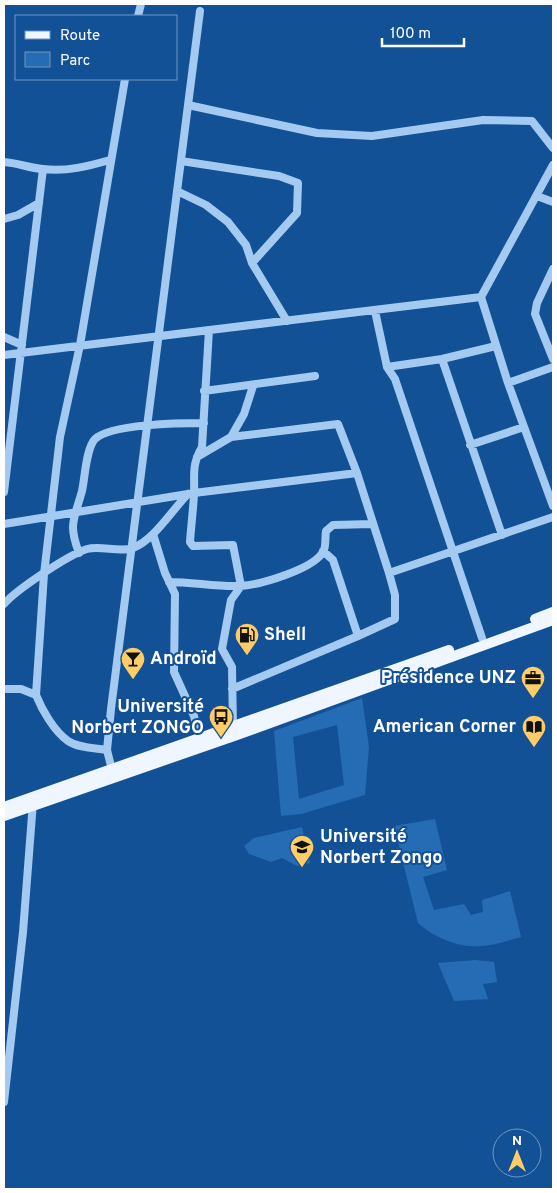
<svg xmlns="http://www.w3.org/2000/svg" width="557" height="1193" viewBox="0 0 557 1193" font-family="Overpass,sans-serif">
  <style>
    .green { fill: #266cb5; fill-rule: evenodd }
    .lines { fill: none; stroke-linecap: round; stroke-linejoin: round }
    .minor { stroke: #a4caf2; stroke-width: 8 }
    .major { stroke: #f0f6ff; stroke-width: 10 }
    .labels { text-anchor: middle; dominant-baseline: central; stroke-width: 4; stroke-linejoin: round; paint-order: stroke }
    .poi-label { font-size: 18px; font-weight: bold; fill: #fff; stroke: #135196; text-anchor: start }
  </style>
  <rect width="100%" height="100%" fill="#135196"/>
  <path class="green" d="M 362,698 L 369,747 L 365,795 L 301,814 L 281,816 L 274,731 ZM 337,725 L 344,785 L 299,799 L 293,737 Z
    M 435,819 L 447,870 L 423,877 L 434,910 L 464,904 L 471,915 L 483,912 L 482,900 L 510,891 L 521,937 C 509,940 496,945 483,946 C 461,949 433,937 418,923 L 394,826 Z
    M 302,827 L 310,863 L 297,866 L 282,858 L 271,862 L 249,854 L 244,846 L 254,838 Z
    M 475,960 L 494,962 L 497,982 L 483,984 L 488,999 L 454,1001 L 438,963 Z"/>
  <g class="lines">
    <path class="minor" d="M 138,16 L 141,4
      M 188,105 L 317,133 L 372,136 L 483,120 L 532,121 L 553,148
      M 181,161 L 279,176 L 298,183 L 297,213 L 252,263
      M 4,162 C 18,163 29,168 43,169 C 66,172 89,166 110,160
      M 553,165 L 481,297 L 508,383 L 553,506
      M 177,191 L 206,205 L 228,222 L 246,245 L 252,263 L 287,321
      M 537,196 L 553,202
      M 4,219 L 18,215 L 39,203
      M 553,269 L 537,303 L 535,314 L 553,359
      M 375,311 L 387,367
      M 209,330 L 202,447 C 191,466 195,475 194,495 C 193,511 191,527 190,542 L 193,546 L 233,545 L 241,586 L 231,600 L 222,649 L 232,667 L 233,728
      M 4,337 L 22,345
      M 4,355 L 481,297
      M 442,359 L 502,535
      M 508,383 L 553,367
      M 204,391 L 315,376
      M 231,437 L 338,424 L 357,473 L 389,573 L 395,595 L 395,619 L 358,636
      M 470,445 L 524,427
      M 197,457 L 231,437 L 244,414 L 253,386
      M 4,492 L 43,169
      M 4,524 L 194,493 L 357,473
      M 153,534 L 165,573 L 175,594 L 174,672 L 194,716 L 199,739
      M 79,553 C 68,524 74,520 82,491 C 85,478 86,448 95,439 C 110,424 181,423 204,423
      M 389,573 L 553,517
      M 169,582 C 193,582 216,587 240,586 C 259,585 316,569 324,550 C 326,545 325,536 326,531 L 333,525 L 372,524
      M 4,604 C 16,590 68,555 87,549 C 101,545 119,553 133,548 C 155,539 171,511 188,494
      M 482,638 L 395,379 L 387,367 L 442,359 L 496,346
      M 4,689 L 21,689 L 36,695 C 42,710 54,731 68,741 C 78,748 95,748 107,750
      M 232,689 L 358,636 L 333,560 L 323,551
      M 36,695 L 44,574 L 60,437 L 80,345 L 125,79
      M 112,770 L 107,750 L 111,709 L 200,11
      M 4,1102 L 23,932 L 33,802"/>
    <path class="major" d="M 535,619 L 553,612
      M 4,807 L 449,650
      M 4,816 L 237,735 L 553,620"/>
  </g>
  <defs>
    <symbol id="fuel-pin" viewBox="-11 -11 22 30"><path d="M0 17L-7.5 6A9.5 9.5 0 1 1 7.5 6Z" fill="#ffcd66" stroke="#135196"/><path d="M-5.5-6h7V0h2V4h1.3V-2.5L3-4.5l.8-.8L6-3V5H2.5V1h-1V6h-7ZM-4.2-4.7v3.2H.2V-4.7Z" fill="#111"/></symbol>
    <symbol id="bar-pin" viewBox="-11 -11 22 30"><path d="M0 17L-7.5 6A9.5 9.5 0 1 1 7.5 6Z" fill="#ffcd66" stroke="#135196"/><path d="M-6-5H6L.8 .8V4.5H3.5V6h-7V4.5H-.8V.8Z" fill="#111"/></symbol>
    <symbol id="office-pin" viewBox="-11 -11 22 30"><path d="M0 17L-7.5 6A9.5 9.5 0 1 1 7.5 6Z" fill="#ffcd66" stroke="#135196"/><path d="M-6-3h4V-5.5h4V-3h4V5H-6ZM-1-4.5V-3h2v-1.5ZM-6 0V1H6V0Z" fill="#111"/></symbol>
    <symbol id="bus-pin" viewBox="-11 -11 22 30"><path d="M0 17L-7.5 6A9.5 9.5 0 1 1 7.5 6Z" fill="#ffcd66" stroke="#135196"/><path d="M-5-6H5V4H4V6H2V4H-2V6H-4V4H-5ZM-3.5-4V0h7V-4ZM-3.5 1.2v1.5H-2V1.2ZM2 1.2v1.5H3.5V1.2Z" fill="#111"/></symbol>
    <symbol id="library-pin" viewBox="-11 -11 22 30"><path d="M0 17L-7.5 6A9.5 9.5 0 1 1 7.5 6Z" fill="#ffcd66" stroke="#135196"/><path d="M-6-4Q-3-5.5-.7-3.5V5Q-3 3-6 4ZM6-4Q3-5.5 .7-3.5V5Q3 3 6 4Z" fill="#111"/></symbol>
    <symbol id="university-pin" viewBox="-11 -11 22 30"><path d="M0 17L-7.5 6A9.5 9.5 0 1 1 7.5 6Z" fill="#ffcd66" stroke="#135196"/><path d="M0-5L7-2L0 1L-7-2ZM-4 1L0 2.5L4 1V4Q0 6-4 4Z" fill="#111"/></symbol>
  </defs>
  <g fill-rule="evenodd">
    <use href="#fuel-pin" x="233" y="621" width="28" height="38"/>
    <use href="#bar-pin" x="119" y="645" width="28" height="38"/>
    <use href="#office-pin" x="519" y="664" width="28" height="38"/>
    <use href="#bus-pin" x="207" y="703" width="28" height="38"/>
    <use href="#library-pin" x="520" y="713" width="28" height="38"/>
    <use href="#university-pin" x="288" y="833" width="28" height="38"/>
  </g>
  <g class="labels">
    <g class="poi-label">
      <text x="264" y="635">Shell</text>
      <text x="150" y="659">Androïd</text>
      <text x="516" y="678" text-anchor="end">Présidence UNZ</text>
      <text x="204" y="707" text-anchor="end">Université<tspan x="204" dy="21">Norbert ZONGO</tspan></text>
      <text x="516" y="727" text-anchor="end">American Corner</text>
      <text x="320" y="837">Université<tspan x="320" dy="21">Norbert Zongo</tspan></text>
    </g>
  </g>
  <rect width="557" height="1193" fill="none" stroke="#ffffff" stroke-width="10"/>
  <rect x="15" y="15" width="162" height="65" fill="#135196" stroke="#7197c0"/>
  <rect x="25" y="31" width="25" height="8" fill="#f0f6ff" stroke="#7197c0"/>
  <text x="60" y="40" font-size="15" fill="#ffffff">Route</text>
  <rect x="25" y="52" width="25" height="15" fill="#266cb5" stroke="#7197c0"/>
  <text x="60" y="65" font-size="15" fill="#ffffff">Parc</text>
  <g transform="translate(517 1153)"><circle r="24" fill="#135196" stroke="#7197c0"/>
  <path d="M0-4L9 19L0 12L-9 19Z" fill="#ffcd66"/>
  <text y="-8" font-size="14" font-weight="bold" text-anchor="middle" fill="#ffffff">N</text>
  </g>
  <path d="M382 38v8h82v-8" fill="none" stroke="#ffffff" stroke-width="2.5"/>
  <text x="390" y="38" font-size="15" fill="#ffffff" stroke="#135196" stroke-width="4" paint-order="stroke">100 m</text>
</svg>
